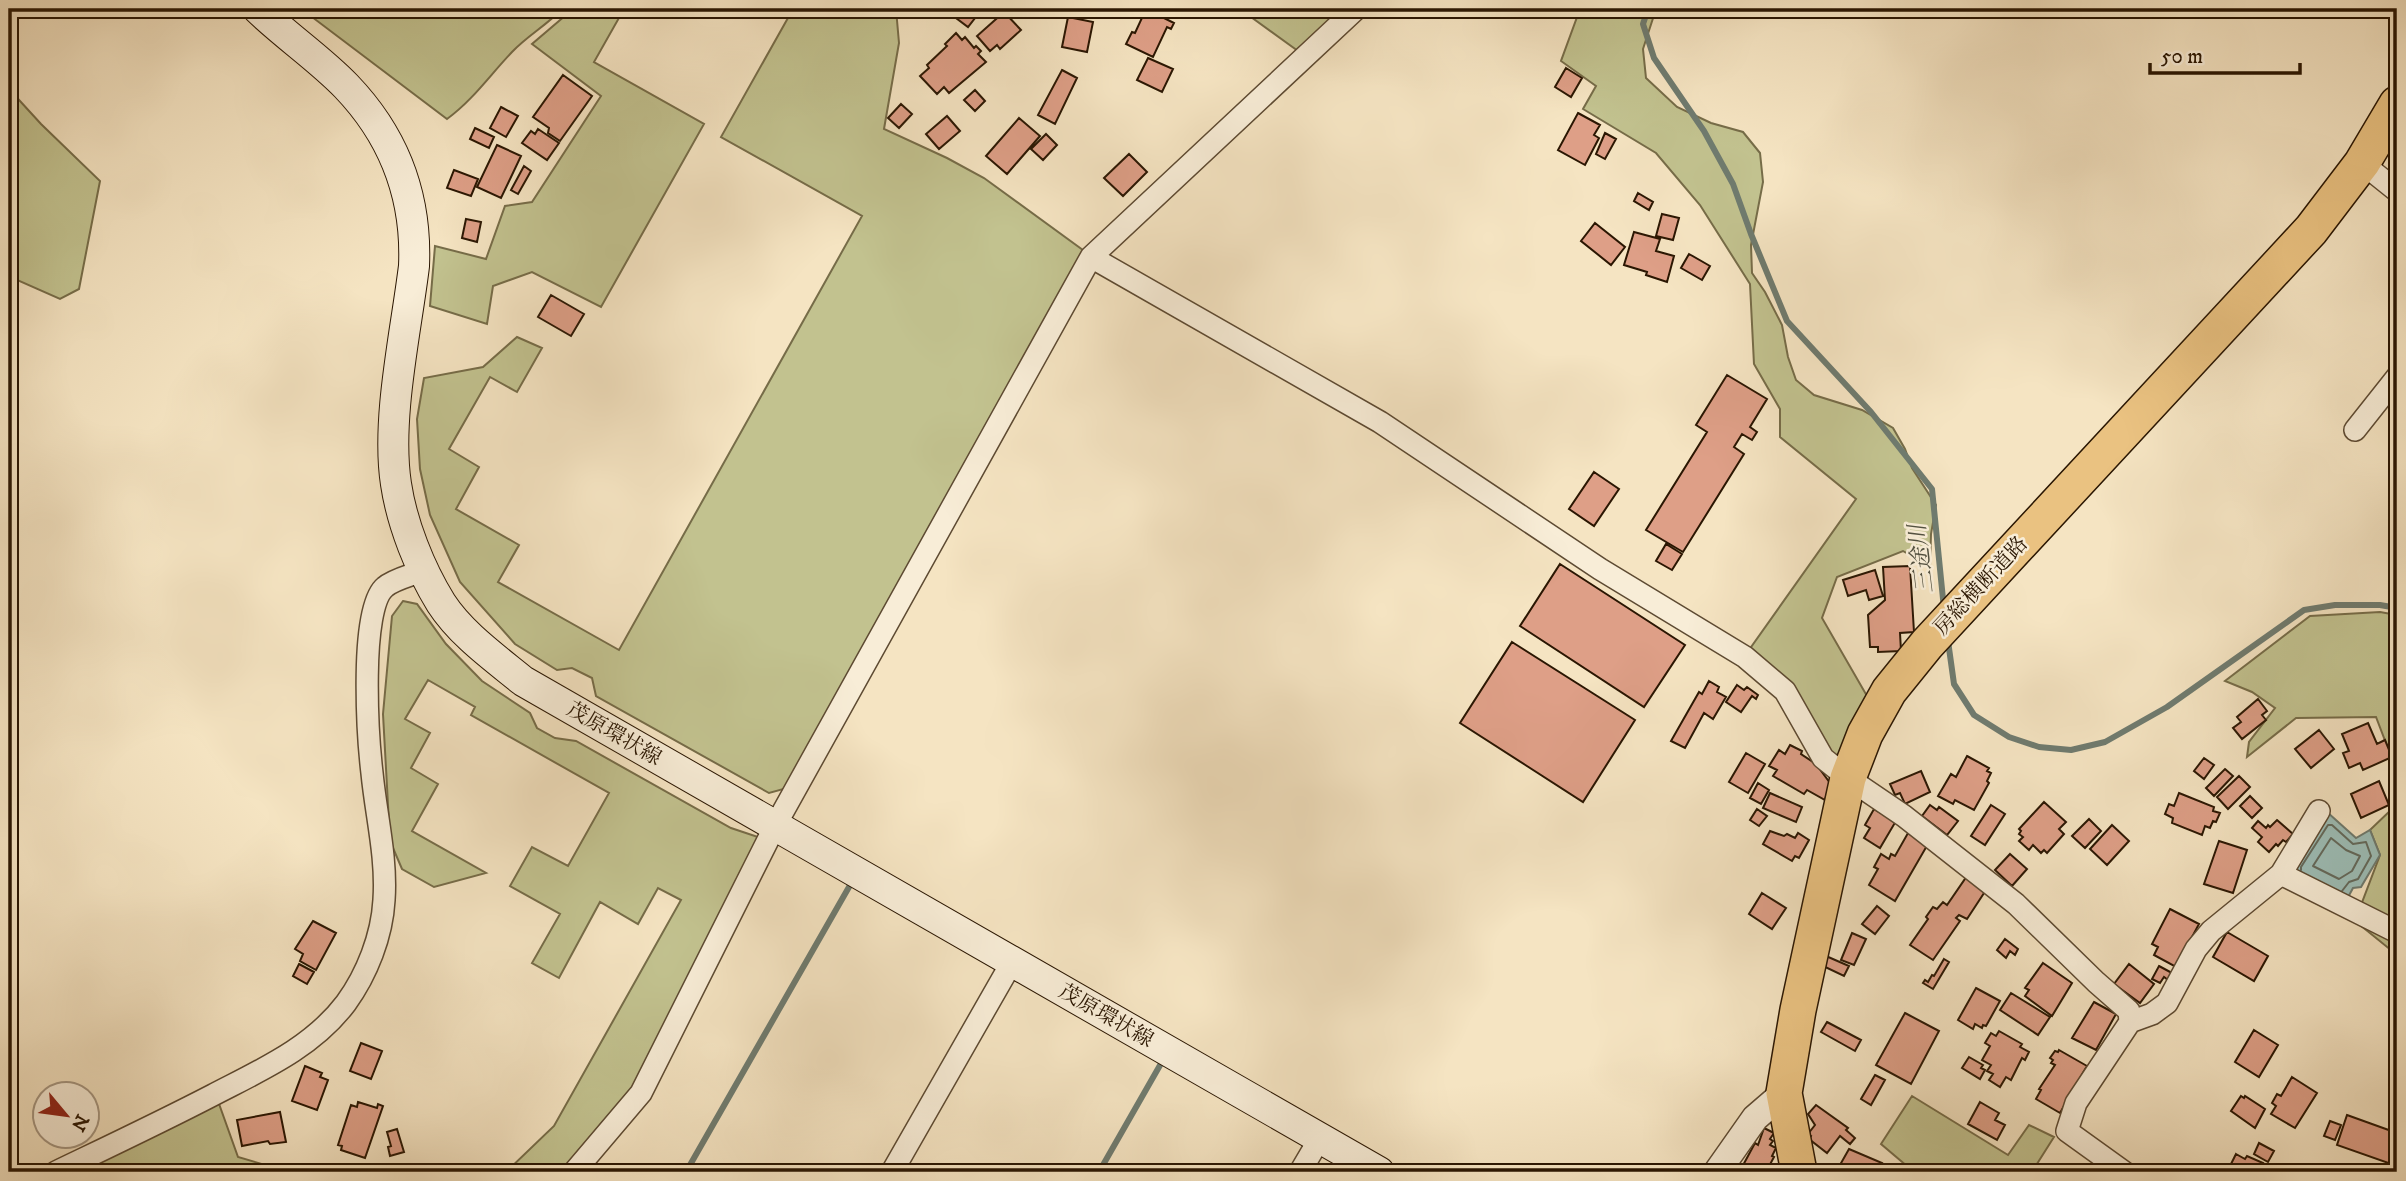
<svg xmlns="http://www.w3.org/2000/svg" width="2406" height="1181" viewBox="0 0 2406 1181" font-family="'IM FELL DW Pica','Noto Serif JP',serif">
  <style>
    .green { fill: #c2c28f; stroke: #766c48; stroke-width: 2 }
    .water { fill: #9dbeb7; stroke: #6f7b6f; stroke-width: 2 }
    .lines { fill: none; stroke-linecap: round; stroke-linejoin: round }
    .shore { stroke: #646a5c; stroke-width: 2 }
    .stream { stroke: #6f7b6f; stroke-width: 6 }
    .building { fill: #de9f87; stroke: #2a1602; stroke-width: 2 }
    .minor-casing { stroke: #5d4a32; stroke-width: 24 }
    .tertiary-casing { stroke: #5d4a32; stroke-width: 29 }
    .secondary-casing { stroke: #2a1602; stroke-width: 32 }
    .trunk-casing { stroke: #2a1602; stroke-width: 38 }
    .minor { stroke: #f8edd7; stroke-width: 21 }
    .tertiary { stroke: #f8edd7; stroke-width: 26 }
    .secondary { stroke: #f8edd7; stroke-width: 30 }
    .trunk { stroke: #eac281; stroke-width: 35 }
    .labels { text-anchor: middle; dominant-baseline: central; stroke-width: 5; stroke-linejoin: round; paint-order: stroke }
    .street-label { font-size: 21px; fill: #2a1602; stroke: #f8edd7 }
    .water-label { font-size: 23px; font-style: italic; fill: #525141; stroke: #f8edd7 }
  </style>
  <rect width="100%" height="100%" fill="#f5e4c2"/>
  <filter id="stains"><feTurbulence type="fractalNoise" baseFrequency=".00286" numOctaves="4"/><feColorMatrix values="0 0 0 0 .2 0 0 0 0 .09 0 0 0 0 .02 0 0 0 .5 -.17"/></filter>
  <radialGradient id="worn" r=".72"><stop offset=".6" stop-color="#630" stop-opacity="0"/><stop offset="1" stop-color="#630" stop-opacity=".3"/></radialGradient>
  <path class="green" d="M 315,9 L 562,9 C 547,25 527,36 512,52 C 490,75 473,100 447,119 L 312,17 Z
    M 573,9 L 624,9 L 594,62 L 704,124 L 601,307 L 532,272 L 493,286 L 487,324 L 430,306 L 435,246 L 486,259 L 505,206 L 532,202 L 601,96 L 532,44 Z
    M 793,9 L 896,9 L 899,43 L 884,129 L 947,158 L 984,178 L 1087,253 L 791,787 L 769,793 L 596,696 L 592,678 L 572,668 L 557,670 L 515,644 L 460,582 L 430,515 L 420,469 L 417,419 L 424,378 L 483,367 L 517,337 L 542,348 L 517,392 L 490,377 L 449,449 L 479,467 L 456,509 L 519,545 L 498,582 L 619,650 L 862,216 L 721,137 Z
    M 1240,9 L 1347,9 L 1298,51 Z
    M 1580,9 L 1656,9 L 1643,49 L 1646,78 L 1677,107 L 1711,123 L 1743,132 L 1760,153 L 1763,182 L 1751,245 L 1752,273 L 1765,292 L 1782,325 L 1788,357 L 1796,380 L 1814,395 L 1862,410 L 1893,428 L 1905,449 L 1912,468 L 1936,505 L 1931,534 L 1930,567 L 1903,551 L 1837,577 L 1822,618 L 1867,696 L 1834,764 L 1749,650 L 1856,499 L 1780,437 L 1780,409 L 1754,364 L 1750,284 L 1700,205 L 1656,153 L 1583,109 L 1596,86 L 1561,61 Z
    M 9,89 L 41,124 L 100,181 L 79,289 L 60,299 L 17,280 L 9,273 Z
    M 403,601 L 417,604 L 446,644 L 482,681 L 530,713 L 537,728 L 555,738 L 576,741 L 731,828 L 764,839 L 635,1093 L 565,1172 L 506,1172 L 554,1126 L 681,900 L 658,888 L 638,924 L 600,902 L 559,978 L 532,963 L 560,914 L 510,886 L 532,847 L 568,866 L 609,793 L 471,715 L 475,707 L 428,680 L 405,719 L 430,733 L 411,768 L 438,784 L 412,831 L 486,873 L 434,887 L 402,869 L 390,841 L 383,714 L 392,616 Z
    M 2380,612 L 2397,615 L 2397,772 L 2376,717 L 2296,718 L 2247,757 L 2249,742 L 2275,708 L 2252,692 L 2225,681 L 2310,616 Z
    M 2397,794 L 2397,955 L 2355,921 L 2380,855 L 2370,830 L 2393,808 Z
    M 1912,1096 L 2008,1155 L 2029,1125 L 2054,1137 L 2035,1167 L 2028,1172 L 1914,1172 L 1881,1144 Z
    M 218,1101 L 238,1157 L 289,1172 L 77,1172 Z"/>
  <path class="water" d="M 2327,812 L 2356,838 L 2370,830 L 2380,855 L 2361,887 L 2353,888 L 2346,901 L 2292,868 Z"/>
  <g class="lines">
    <path class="shore" d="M 2331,838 L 2346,850 L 2360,856 L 2352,871 L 2339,879 L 2313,866 Z
      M 2301,870 L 2301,867 L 2328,825 L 2332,825 L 2353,844 L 2366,842 L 2371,856 L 2358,879 L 2349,882 L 2342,891"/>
    <path class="stream" d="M 1648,9 L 1643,24 L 1654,58 L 1704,131 L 1733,184 L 1751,234 L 1787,321 L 1871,412 L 1932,489 L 1944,609
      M 1948,641 L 1954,684 L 1974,715 L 2009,737 L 2039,747 L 2071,750 L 2105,742 L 2167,707 L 2304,610 L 2335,605 L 2380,605 L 2397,608
      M 686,1172 L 853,880
      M 1099,1172 L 1163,1060"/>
  </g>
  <path class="building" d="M 944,9 L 982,9 L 968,27 Z
    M 1078,9 L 1101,9 L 1099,17 L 1078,13 Z
    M 1146,9 L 1174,23 L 1171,29 L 1167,27 L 1153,57 L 1126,44 L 1132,32 L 1135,33 Z
    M 1004,12 L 1021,30 L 1000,49 L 997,45 L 990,51 L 977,36 Z
    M 1068,17 L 1093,22 L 1087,52 L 1062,47 Z
    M 956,33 L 962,40 L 965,37 L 974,48 L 976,46 L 981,51 L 978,54 L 986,62 L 949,93 L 944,87 L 937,94 L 920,76 L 929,68 L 927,65 L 947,46 L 945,44 Z
    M 1148,58 L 1173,69 L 1162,92 L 1137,80 Z
    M 1566,68 L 1582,78 L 1571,97 L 1555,87 Z
    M 1062,70 L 1077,78 L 1055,124 L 1038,115 Z
    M 563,75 L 592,96 L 560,141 L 548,133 L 549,128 L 533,117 Z
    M 975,90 L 985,101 L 975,111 L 964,100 Z
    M 901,104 L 912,114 L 899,128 L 888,118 Z
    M 501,107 L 518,116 L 506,137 L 490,128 Z
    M 1578,113 L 1600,125 L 1594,135 L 1599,138 L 1585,165 L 1558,150 Z
    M 947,116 L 960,131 L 939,149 L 926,134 Z
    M 1019,118 L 1040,136 L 1007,174 L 986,156 Z
    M 475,128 L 494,137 L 489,148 L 470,139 Z
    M 538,129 L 559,143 L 547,160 L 522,143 L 531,131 L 535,134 Z
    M 1605,133 L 1616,139 L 1605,159 L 1596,154 Z
    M 1046,134 L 1057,145 L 1043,160 L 1031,149 Z
    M 497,145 L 521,156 L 501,198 L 477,187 Z
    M 1129,154 L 1147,172 L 1123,196 L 1104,178 Z
    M 524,166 L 531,171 L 518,194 L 511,190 Z
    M 454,170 L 478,179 L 471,196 L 447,188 Z
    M 1638,193 L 1653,202 L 1649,210 L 1634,201 Z
    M 1662,214 L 1679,218 L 1673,240 L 1656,236 Z
    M 466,219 L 481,222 L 477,242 L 462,238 Z
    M 1595,223 L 1625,247 L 1611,265 L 1581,241 Z
    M 1634,232 L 1660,239 L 1656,251 L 1674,256 L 1667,282 L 1646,275 L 1647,272 L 1624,265 Z
    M 1689,254 L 1710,266 L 1702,280 L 1681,268 Z
    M 551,295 L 584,314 L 571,336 L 538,317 Z
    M 1727,375 L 1767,399 L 1750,427 L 1757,432 L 1752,440 L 1742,434 L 1734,447 L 1744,454 L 1683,552 L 1646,530 L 1707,432 L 1696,425 Z
    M 1594,472 L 1619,489 L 1594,526 L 1569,509 Z
    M 1666,544 L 1682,554 L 1672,570 L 1656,561 Z
    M 1560,564 L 1685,645 L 1644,707 L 1520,626 Z
    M 1910,566 L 1914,632 L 1900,633 L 1901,651 L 1878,652 L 1878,647 L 1870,647 L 1868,615 L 1885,600 L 1883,567 Z
    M 1875,570 L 1883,596 L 1869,600 L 1866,590 L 1848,596 L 1843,580 Z
    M 1512,642 L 1635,720 L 1583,802 L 1460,723 Z
    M 1709,681 L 1719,687 L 1717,692 L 1726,697 L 1713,719 L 1704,713 L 1685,748 L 1671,741 L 1699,692 L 1702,694 Z
    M 1737,685 L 1744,690 L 1747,687 L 1758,695 L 1756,699 L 1752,696 L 1741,712 L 1726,702 Z
    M 2258,699 L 2267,711 L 2262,715 L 2266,720 L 2242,739 L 2233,728 L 2241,722 L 2237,717 Z
    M 2368,723 L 2377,744 L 2385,740 L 2392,757 L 2363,770 L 2360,763 L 2349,768 L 2343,753 L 2349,751 L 2342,734 Z
    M 2319,730 L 2334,749 L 2311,768 L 2295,749 Z
    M 1790,745 L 1802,751 L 1801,754 L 1816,764 L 1830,783 L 1825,800 L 1807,790 L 1804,794 L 1773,776 L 1777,770 L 1769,766 L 1779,750 L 1785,754 Z
    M 1746,753 L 1765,764 L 1748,793 L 1729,782 Z
    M 1967,756 L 1989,768 L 1987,771 L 1991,773 L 1987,781 L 1989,783 L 1974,810 L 1955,800 L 1953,804 L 1938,796 L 1951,774 L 1956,777 Z
    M 2204,758 L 2214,765 L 2204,779 L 2194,771 Z
    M 2225,769 L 2233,776 L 2214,796 L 2206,788 Z
    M 1921,771 L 1930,792 L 1905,804 L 1900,793 L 1895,795 L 1890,784 Z
    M 2239,776 L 2250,787 L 2228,809 L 2217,797 Z
    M 2379,781 L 2389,805 L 2361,818 L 2351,794 Z
    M 1758,783 L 1769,790 L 1761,804 L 1750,798 Z
    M 1770,793 L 1802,807 L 1796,822 L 1763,808 Z
    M 2179,793 L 2214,807 L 2213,811 L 2220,813 L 2216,822 L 2213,821 L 2210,828 L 2205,826 L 2202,835 L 2172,823 L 2173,818 L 2165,814 L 2169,804 L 2174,806 Z
    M 2250,796 L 2262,808 L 2252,818 L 2240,806 Z
    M 2044,802 L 2066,822 L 2059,829 L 2064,834 L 2047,853 L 2044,850 L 2041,853 L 2033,845 L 2029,850 L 2019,841 L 2023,837 L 2019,834 L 2021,831 L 2019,829 Z
    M 1930,805 L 1937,810 L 1939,807 L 1958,821 L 1947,835 L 1922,816 Z
    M 1991,805 L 2005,814 L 1985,845 L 1971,836 Z
    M 1757,809 L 1767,816 L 1759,826 L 1750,820 Z
    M 1874,809 L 1896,821 L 1880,848 L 1864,838 L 1870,828 L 1865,825 Z
    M 2089,819 L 2101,831 L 2085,848 L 2072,836 Z
    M 2277,820 L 2293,834 L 2286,842 L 2283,840 L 2278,846 L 2276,844 L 2269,852 L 2258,842 L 2262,837 L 2252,828 L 2258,821 L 2266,828 L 2268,825 L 2270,827 Z
    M 2112,825 L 2129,841 L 2107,865 L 2090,849 Z
    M 1770,831 L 1784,836 L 1787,834 L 1795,838 L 1798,833 L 1809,840 L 1799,858 L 1795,856 L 1792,861 L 1763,844 Z
    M 1908,833 L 1928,844 L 1895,901 L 1869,885 L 1878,869 L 1874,867 L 1881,854 L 1889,859 L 1891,854 L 1895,856 Z
    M 2219,841 L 2247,850 L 2233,893 L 2204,884 Z
    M 2010,854 L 2027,869 L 2012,886 L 1995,870 Z
    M 1967,876 L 1986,890 L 1967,919 L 1959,915 L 1956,918 L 1960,921 L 1933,960 L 1910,945 L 1928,919 L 1926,917 L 1933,907 L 1937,909 L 1943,902 L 1947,905 Z
    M 1762,893 L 1786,908 L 1772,929 L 1749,914 Z
    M 1877,906 L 1889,916 L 1875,934 L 1862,924 Z
    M 2170,909 L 2199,924 L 2176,967 L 2154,955 L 2158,947 L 2152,944 Z
    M 313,921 L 336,933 L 316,970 L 300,961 L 303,954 L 295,949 Z
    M 2227,932 L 2268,956 L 2254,981 L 2213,957 Z
    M 1852,933 L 1866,939 L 1854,965 L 1841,960 Z
    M 2005,939 L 2018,949 L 2015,955 L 2010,951 L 2006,958 L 1997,950 Z
    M 1826,956 L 1849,966 L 1844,976 L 1821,965 Z
    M 1944,959 L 1949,962 L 1933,989 L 1923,983 L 1925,980 L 1928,982 L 1932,975 L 1934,976 Z
    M 2043,963 L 2072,983 L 2052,1016 L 2025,996 L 2029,990 L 2025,988 Z
    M 299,964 L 314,972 L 307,984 L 293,976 Z
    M 2129,964 L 2154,984 L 2140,1003 L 2114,984 Z
    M 2159,966 L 2172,973 L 2168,980 L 2164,977 L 2160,983 L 2152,979 Z
    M 1976,988 L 2000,1001 L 1986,1026 L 1983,1025 L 1982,1028 L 1975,1024 L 1973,1029 L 1958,1020 Z
    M 2011,993 L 2050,1017 L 2038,1035 L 2000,1010 Z
    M 2094,1002 L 2116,1014 L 2096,1050 L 2072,1038 Z
    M 1905,1013 L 1939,1031 L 1911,1084 L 1876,1065 Z
    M 1827,1022 L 1861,1040 L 1855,1051 L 1821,1032 Z
    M 2254,1030 L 2278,1045 L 2259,1077 L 2235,1062 Z
    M 1999,1031 L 2022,1044 L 2020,1047 L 2029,1052 L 2025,1060 L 2022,1058 L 2011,1080 L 2006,1077 L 2000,1087 L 1989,1080 L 1993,1074 L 1987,1071 L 1991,1065 L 1982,1060 L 1990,1046 L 1985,1043 L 1991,1033 L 1996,1036 Z
    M 361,1043 L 382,1051 L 371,1079 L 350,1071 Z
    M 2059,1050 L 2087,1066 L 2060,1113 L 2036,1099 L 2041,1090 L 2039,1089 L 2055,1065 L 2051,1063 L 2053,1060 L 2050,1058 L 2055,1051 L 2058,1052 Z
    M 1969,1057 L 1983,1065 L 1981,1068 L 1985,1070 L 1980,1079 L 1962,1068 Z
    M 305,1066 L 322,1073 L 320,1077 L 328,1080 L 317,1110 L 292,1101 Z
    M 1875,1075 L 1885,1080 L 1871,1105 L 1861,1099 Z
    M 2292,1077 L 2317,1093 L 2295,1128 L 2271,1114 L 2276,1106 L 2272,1103 L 2277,1094 L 2281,1096 Z
    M 2241,1096 L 2244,1098 L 2245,1096 L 2265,1109 L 2255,1128 L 2231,1111 Z
    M 358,1102 L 377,1108 L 378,1104 L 383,1106 L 365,1158 L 341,1150 L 342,1146 L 338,1145 L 351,1105 L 357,1107 Z
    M 1980,1102 L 1999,1113 L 1995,1120 L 2005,1125 L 1997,1140 L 1968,1124 Z
    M 1816,1105 L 1848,1128 L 1846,1130 L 1855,1138 L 1850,1144 L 1840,1136 L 1827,1153 L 1809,1139 L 1811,1136 L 1808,1134 L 1815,1125 L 1808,1114 Z
    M 280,1112 L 286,1142 L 270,1144 L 268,1141 L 242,1146 L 237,1120 Z
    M 2347,1115 L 2397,1133 L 2397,1155 L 2394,1165 L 2337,1145 Z
    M 2330,1121 L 2341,1125 L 2335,1140 L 2324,1136 Z
    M 1764,1128 L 1774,1133 L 1770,1139 L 1773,1141 L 1770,1145 L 1776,1148 L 1772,1156 L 1774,1157 L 1766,1172 L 1748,1172 L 1741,1169 L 1755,1143 L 1758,1145 Z
    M 397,1129 L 404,1152 L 390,1156 L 388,1147 L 391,1146 L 387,1132 Z
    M 2259,1143 L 2274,1151 L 2268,1162 L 2254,1154 Z
    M 1849,1149 L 1882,1163 L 1877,1172 L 1836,1172 Z
    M 2236,1154 L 2245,1159 L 2247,1156 L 2263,1163 L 2258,1172 L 2232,1172 L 2233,1170 L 2229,1168 Z"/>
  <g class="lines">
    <defs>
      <path id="minor" d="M 2362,163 L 2397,191
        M 1091,257 L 1380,422 L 1600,569 L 1745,657 L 1785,691 L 1823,758 L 1848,778 L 1904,816 L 2016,904 L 2096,982 L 2129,1011 L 2130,1022 L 2076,1103 L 2067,1131 L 2124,1172
        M 2355,430 L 2397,377
        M 2281,874 L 2319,811
        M 2130,1022 L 2152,1014 L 2167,1003 L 2196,949 L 2211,931 L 2281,874 L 2397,932
        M 56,1172 C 108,1147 161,1122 213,1095 C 261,1070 312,1048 346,1003 C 367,974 382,936 384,900 C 387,857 376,815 372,773 C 368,739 359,608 385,587 C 394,579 413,575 424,570
        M 574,1172 L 641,1093 L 775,826 L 1091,257 L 1356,9
        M 892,1172 L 1012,962
        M 1300,1172 L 1320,1138"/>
      <path id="tertiary" d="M 1717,1172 L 1755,1118 L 1784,1093"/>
      <path id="secondary" d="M 258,9 C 286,36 320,59 346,86 C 394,136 417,197 414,266 C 406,332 386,419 396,484 C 402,524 420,569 441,603 C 461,634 495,658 523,681 L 1379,1172"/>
      <path id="trunk" d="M 1799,1172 L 1784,1093 L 1798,1010 L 1848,778 L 1865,734 L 1889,691 L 1927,644 L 2311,230 L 2362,163 L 2397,104"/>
    </defs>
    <use href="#minor" class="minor-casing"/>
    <use href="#tertiary" class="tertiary-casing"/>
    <use href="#secondary" class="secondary-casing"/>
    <use href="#trunk" class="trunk-casing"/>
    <use href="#minor" class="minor"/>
    <use href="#tertiary" class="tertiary"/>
    <use href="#secondary" class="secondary"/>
    <use href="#trunk" class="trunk"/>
  </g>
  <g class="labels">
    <g class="street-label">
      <text transform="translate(1981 586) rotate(-47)">房総横断道路</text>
      <text transform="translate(614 734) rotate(30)">茂原環状線</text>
      <text transform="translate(1106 1016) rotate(30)">茂原環状線</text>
    </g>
    <g class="water-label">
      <text transform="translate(1922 559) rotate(-97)">三途川</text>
    </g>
  </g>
  <rect width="2406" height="1181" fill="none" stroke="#f5e4c2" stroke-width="35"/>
  <rect x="10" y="10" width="2385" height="1160" fill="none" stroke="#2a1602" stroke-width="3.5"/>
  <rect x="18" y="18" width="2371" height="1146" fill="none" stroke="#2a1602" stroke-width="2"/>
  <g transform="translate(66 1115) rotate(119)"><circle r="33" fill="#f8edd7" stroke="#a69782" stroke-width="2"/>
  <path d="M0-5L12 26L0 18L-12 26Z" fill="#8f2418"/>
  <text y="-10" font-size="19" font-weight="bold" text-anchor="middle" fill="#2a1602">N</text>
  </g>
  <path d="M2150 63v10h150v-10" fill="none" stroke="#2a1602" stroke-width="3.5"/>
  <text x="2161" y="63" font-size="21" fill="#2a1602" stroke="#f8edd7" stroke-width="5" paint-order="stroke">50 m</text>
  <rect width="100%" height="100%" filter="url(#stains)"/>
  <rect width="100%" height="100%" fill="url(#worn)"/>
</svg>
